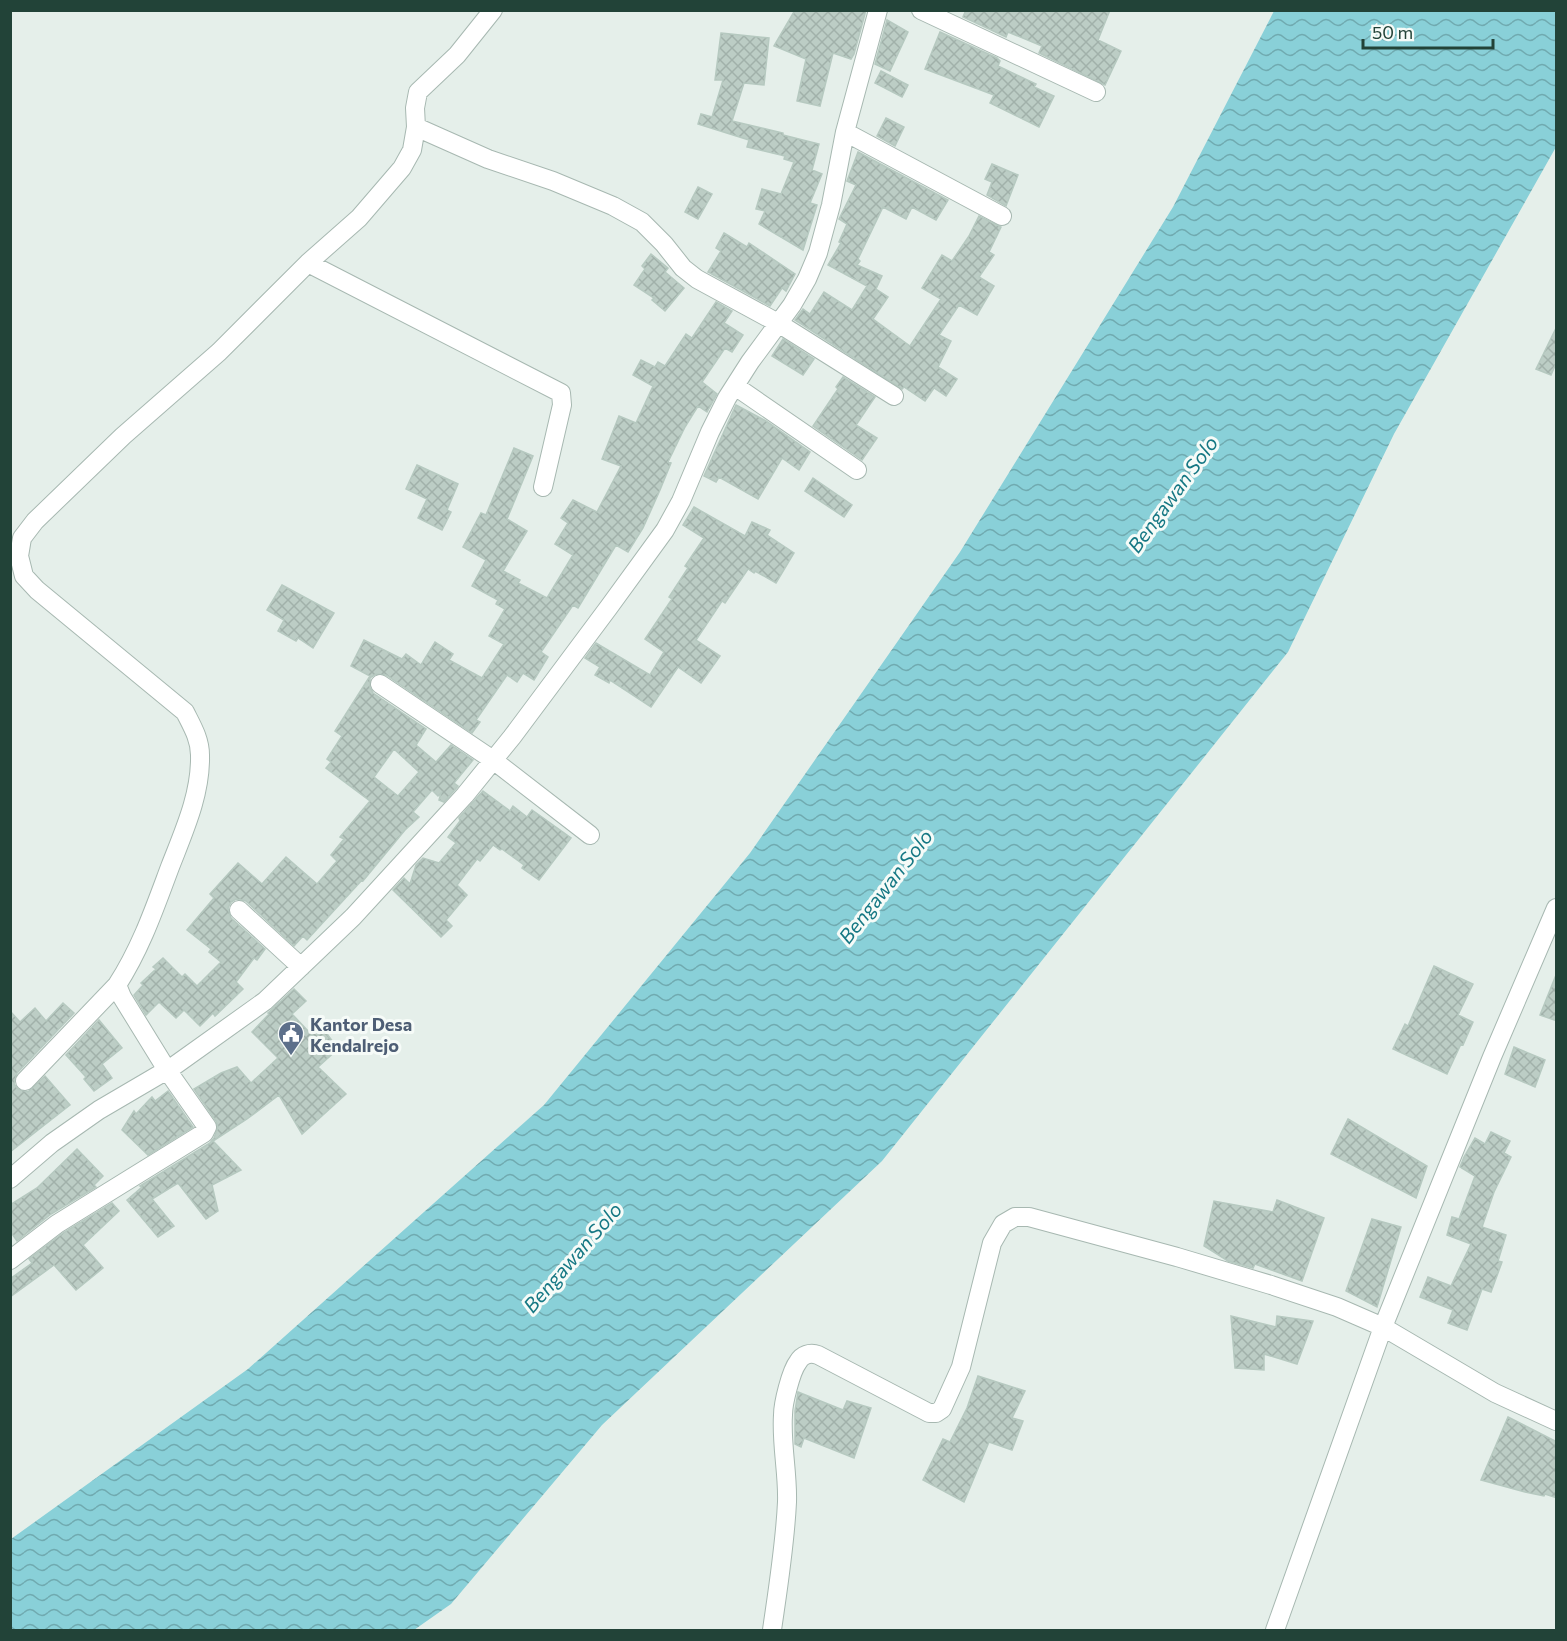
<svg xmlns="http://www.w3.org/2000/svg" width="1567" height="1641" viewBox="0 0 1567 1641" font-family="Commissioner,sans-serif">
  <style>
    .water { fill: url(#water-waves) }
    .building { fill: url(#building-cross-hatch); stroke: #b6c9c0; stroke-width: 1.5; fill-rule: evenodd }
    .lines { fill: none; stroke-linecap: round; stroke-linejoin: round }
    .minor-casing { stroke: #a7b8b1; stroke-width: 20 }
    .minor { stroke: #fff; stroke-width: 18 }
    .labels { text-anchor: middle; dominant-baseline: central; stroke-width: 6; stroke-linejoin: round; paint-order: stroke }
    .service-label { font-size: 18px; font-weight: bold; fill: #4e5e75; stroke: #f6fbf8; text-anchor: start }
    .water-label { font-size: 20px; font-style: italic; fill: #167884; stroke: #f6fbf8 }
  </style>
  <defs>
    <pattern id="water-waves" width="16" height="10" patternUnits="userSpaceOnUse" patternTransform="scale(1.5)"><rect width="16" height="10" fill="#89d0d8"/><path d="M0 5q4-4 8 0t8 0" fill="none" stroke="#70aab0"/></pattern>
    <pattern id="building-cross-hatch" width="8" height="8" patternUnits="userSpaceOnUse" patternTransform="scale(1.5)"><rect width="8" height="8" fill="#bccdc5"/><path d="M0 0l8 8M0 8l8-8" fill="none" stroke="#a1b1aa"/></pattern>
  </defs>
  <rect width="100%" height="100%" fill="#e5efea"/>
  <path class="water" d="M 1274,11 L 1556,11 L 1556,147 L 1394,434 L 1288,652 L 882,1161 L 602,1425 L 451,1604 L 414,1630 L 11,1630 L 11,1539 L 248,1369 L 544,1105 L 750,853 L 960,552 L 1173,207 Z"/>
  <path class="building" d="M 795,10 L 866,10 L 854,54 L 851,59 L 833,53 L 820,106 L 797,101 L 806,59 L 774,46 Z
    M 966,10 L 1110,10 L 1098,40 L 1121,51 L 1105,85 L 1039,53 L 1042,46 L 1008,32 L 1006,37 L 963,17 Z
    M 887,20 L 908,32 L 890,71 L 875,64 Z
    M 940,32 L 997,58 L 1000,61 L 998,66 L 1036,84 L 1034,87 L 1054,96 L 1039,127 L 990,103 L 994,95 L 925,69 Z
    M 721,33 L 769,38 L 764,85 L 744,83 L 732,121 L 783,133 L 783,135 L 819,144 L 812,170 L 822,174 L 810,203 L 817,205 L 803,250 L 759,224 L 765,211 L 756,209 L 762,189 L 781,194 L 794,162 L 784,159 L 785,156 L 747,147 L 749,140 L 698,124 L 701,114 L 712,117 L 723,80 L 715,80 Z
    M 881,71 L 908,85 L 902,97 L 875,83 Z
    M 886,118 L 904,127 L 895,146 L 877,136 Z
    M 858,152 L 948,200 L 936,220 L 912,207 L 906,219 L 883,207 L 858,259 L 860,261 L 857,265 L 882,276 L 876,289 L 888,297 L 873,319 L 910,346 L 941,299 L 922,288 L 942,255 L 952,261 L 969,236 L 979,216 L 1001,227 L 989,252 L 994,255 L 979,277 L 994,286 L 977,315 L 959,305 L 939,335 L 951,341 L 938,367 L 957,379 L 946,396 L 934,388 L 925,401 L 904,387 L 902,389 L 795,320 L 803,309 L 810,314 L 824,292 L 852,310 L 867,286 L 828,265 L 841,243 L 839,242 L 847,224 L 839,219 L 856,185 L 847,181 Z
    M 992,164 L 1018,175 L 1006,206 L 987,195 L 992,182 L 985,179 Z
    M 698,187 L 712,194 L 698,219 L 685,212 Z
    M 724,233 L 747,247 L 749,243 L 795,274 L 786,291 L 782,288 L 770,306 L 708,272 L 721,251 L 716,248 Z
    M 651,254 L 668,268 L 665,272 L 684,288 L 665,311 L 652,300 L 654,298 L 634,285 L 645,269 L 642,266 Z
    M 716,302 L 732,311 L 724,323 L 743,335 L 732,352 L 725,348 L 702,382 L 717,394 L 707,412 L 698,406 L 685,427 L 668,462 L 671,463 L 660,490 L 643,528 L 628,552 L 616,545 L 578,608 L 573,605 L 541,652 L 548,657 L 534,680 L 523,673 L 517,682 L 507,675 L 476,720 L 480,722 L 472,733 L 386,675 L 376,674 L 370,678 L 370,688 L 373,693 L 426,729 L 416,745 L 436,762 L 451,745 L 473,760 L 454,783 L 458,786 L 444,802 L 439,800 L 441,793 L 438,796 L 432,790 L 413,812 L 419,817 L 405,830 L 363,881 L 362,880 L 307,940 L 303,936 L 294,946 L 246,901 L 236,899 L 231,902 L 228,908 L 231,918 L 265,949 L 257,960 L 254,958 L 236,982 L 243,989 L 215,1016 L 213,1013 L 200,1026 L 184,1010 L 176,1018 L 159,1002 L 146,1015 L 134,995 L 143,985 L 141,983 L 156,969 L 153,967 L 163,958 L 182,977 L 185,974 L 197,986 L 221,962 L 209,952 L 211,949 L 187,930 L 214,898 L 210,894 L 238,863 L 262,884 L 286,857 L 317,884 L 337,861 L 331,855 L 344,839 L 340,837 L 370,801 L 326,768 L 331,762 L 327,759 L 342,736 L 335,731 L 370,676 L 351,666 L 364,640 L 402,659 L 406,654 L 421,665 L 435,642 L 453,654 L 449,660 L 482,678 L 504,644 L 489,636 L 505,609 L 496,604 L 498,600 L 472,586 L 486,560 L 463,547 L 481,513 L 486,515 L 514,448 L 533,456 L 507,519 L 527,531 L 503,571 L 520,580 L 518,583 L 547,598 L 573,555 L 555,544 L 568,523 L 561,518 L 573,500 L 597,512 L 621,466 L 602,459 L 619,416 L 636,423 L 653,386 L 633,375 L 641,360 L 655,367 L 658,362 L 665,366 L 686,334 L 692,338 ZM 394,749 L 419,772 L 398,796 L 374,777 Z
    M 1557,326 L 1557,361 L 1551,375 L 1536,369 Z
    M 783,339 L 814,359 L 803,375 L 772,356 Z
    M 843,377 L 875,397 L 856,425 L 877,438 L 862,460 L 813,426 L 838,389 L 836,387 Z
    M 736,405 L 766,421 L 810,452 L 799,470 L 782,458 L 758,499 L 719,477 L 716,482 L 704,476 Z
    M 417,465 L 458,484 L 447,510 L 451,512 L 442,530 L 418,518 L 427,499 L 406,489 Z
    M 813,478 L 852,505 L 844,517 L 805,491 Z
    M 694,507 L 745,536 L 752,522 L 770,530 L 767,535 L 794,553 L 776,583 L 755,571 L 754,573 L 748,569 L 725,603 L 722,601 L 696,640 L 720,656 L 701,683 L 678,667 L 651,707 L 610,680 L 609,683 L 595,675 L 600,667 L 585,658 L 596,643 L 650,675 L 664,652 L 645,639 L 672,599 L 669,597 L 688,568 L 685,566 L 704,538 L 683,525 Z
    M 282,585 L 334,613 L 313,648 L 298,638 L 296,641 L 278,631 L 284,620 L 267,610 Z
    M 483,791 L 510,811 L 513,806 L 527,817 L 532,810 L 571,838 L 539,880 L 522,868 L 524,865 L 502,849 L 500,850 L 493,845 L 480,861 L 477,859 L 457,885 L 467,895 L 446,920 L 452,926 L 441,937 L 393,890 L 404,878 L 410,884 L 416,865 L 423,858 L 439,863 L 456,843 L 448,837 L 460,821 L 459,818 Z
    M 1434,966 L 1473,984 L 1458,1015 L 1473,1022 L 1463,1045 L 1461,1044 L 1447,1074 L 1393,1049 L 1405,1024 L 1408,1026 Z
    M 1556,975 L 1557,975 L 1557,1021 L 1540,1015 Z
    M 294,989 L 306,1001 L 292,1014 L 310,1033 L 320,1024 L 338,1049 L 318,1067 L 346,1094 L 302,1134 L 279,1095 L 247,1119 L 213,1141 L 241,1170 L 212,1185 L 218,1211 L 206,1219 L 178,1183 L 152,1199 L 174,1226 L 158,1237 L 127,1200 L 142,1187 L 140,1186 L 210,1143 L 214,1138 L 218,1127 L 216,1121 L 194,1089 L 221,1073 L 237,1067 L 251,1083 L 278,1058 L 252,1032 L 269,1014 L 268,1013 Z
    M 63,1003 L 74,1013 L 17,1073 L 14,1084 L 18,1089 L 28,1092 L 45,1076 L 70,1105 L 10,1152 L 10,1011 L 20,1022 L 35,1008 L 46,1021 Z
    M 99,1020 L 122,1048 L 102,1064 L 112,1078 L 94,1091 L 84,1079 L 86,1077 L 66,1055 Z
    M 1514,1047 L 1545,1060 L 1535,1087 L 1505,1074 Z
    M 168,1091 L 193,1127 L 148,1155 L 122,1130 L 134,1111 L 136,1114 L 152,1097 L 155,1101 Z
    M 1348,1119 L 1427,1166 L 1416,1198 L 1331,1154 Z
    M 1491,1132 L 1510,1141 L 1504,1153 L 1511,1157 L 1494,1192 L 1482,1227 L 1506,1235 L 1498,1261 L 1502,1262 L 1491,1292 L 1482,1289 L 1467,1330 L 1448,1323 L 1453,1310 L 1420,1297 L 1428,1277 L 1451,1286 L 1471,1244 L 1447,1235 L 1452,1217 L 1459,1219 L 1475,1176 L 1460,1167 L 1464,1157 L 1475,1138 L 1485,1144 Z
    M 77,1149 L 103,1176 L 94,1185 L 96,1187 L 51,1214 L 17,1241 L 10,1231 L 10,1205 L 37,1188 Z
    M 1277,1200 L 1324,1218 L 1302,1281 L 1255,1264 L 1253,1268 L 1228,1261 L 1204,1246 L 1214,1201 L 1273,1212 Z
    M 112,1203 L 119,1211 L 83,1245 L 103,1268 L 76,1290 L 54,1265 L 10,1297 L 10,1279 L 32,1263 L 29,1259 L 63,1233 Z
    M 1372,1219 L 1401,1227 L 1377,1307 L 1346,1291 Z
    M 1231,1316 L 1276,1327 L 1277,1316 L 1313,1321 L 1297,1364 L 1264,1354 L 1264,1370 L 1235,1368 Z
    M 978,1376 L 1025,1391 L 1012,1418 L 1023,1421 L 1012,1450 L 989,1442 L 964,1502 L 923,1480 L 943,1439 L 950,1442 L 967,1408 Z
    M 798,1392 L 843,1410 L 847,1401 L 871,1408 L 854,1458 L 804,1438 L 801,1447 L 795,1444 L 795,1411 Z
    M 1508,1417 L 1557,1442 L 1557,1498 L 1545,1494 L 1544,1496 L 1525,1492 L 1481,1480 Z"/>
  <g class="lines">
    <defs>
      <path id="minor" d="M 921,10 L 1096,92
        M 416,127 L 488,159 L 553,181 L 613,206 L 642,222 L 664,244 L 683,268 L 697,279 L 778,323 L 894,396
        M 845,132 L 1002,216
        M 308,263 L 561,393 L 562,405 L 543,487
        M 735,386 L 857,470
        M 380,684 L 493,760 L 590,835
        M 239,910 L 301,967
        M 25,1081 L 117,985
        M 10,1179 L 52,1143 L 99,1110 L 174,1066 L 265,1001 L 353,917 L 465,795 L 512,737 L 609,607 L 665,530 L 681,501 L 710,432 L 727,398 L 750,362 L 792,305 L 807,279 L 818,253 L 831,205 L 845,132 L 878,10
        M 10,1260 L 57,1224 L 204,1133 L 207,1127 L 167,1070 L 122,997 L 117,985 C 141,948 155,907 170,867 C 184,831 201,794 200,755 C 200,739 192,726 185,712 L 37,590 L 24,576 L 19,556 L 22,538 L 35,521 L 123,436 L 219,352 L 308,263 L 359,218 L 402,168 L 412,150 L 416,127 L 415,108 L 418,92 L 457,55 L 493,10
        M 772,1630 C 778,1588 785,1545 787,1502 C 788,1473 781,1444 783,1415 C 783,1403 791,1371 798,1362 C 802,1355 810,1352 818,1355 L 929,1413 L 936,1413 L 942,1409 L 961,1367 L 992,1243 L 1003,1224 L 1015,1217 L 1029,1217 L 1177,1257 L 1271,1285 L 1337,1307 L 1383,1327 L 1495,1393 L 1556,1421
        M 1275,1630 L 1383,1327 L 1492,1057 L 1556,908"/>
    </defs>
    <use href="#minor" class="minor-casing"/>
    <use href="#minor" class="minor"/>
  </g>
  <defs>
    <symbol id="civic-pin" viewBox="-11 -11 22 30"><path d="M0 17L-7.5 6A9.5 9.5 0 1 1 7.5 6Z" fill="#5c6f8a" stroke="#f6fbf8"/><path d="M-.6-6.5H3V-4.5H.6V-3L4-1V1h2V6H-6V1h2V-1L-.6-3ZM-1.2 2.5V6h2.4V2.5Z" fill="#fff"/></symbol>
  </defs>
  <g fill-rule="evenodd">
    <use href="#civic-pin" x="276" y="1019" width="30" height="40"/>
  </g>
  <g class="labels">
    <g class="service-label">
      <text x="310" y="1024">Kantor Desa<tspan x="310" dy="21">Kendalrejo</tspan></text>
    </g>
    <g class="water-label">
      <text transform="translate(1172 494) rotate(-54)">Bengawan Solo</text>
      <text transform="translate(885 886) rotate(-52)">Bengawan Solo</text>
      <text transform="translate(572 1257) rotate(-49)">Bengawan Solo</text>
    </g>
  </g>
  <rect width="1567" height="1641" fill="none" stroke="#224338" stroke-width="24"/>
  <path d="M1363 39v9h130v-9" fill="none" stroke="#224338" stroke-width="3"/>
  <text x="1372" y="39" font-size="18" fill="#224338" stroke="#f6fbf8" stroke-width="4.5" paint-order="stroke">50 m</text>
</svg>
